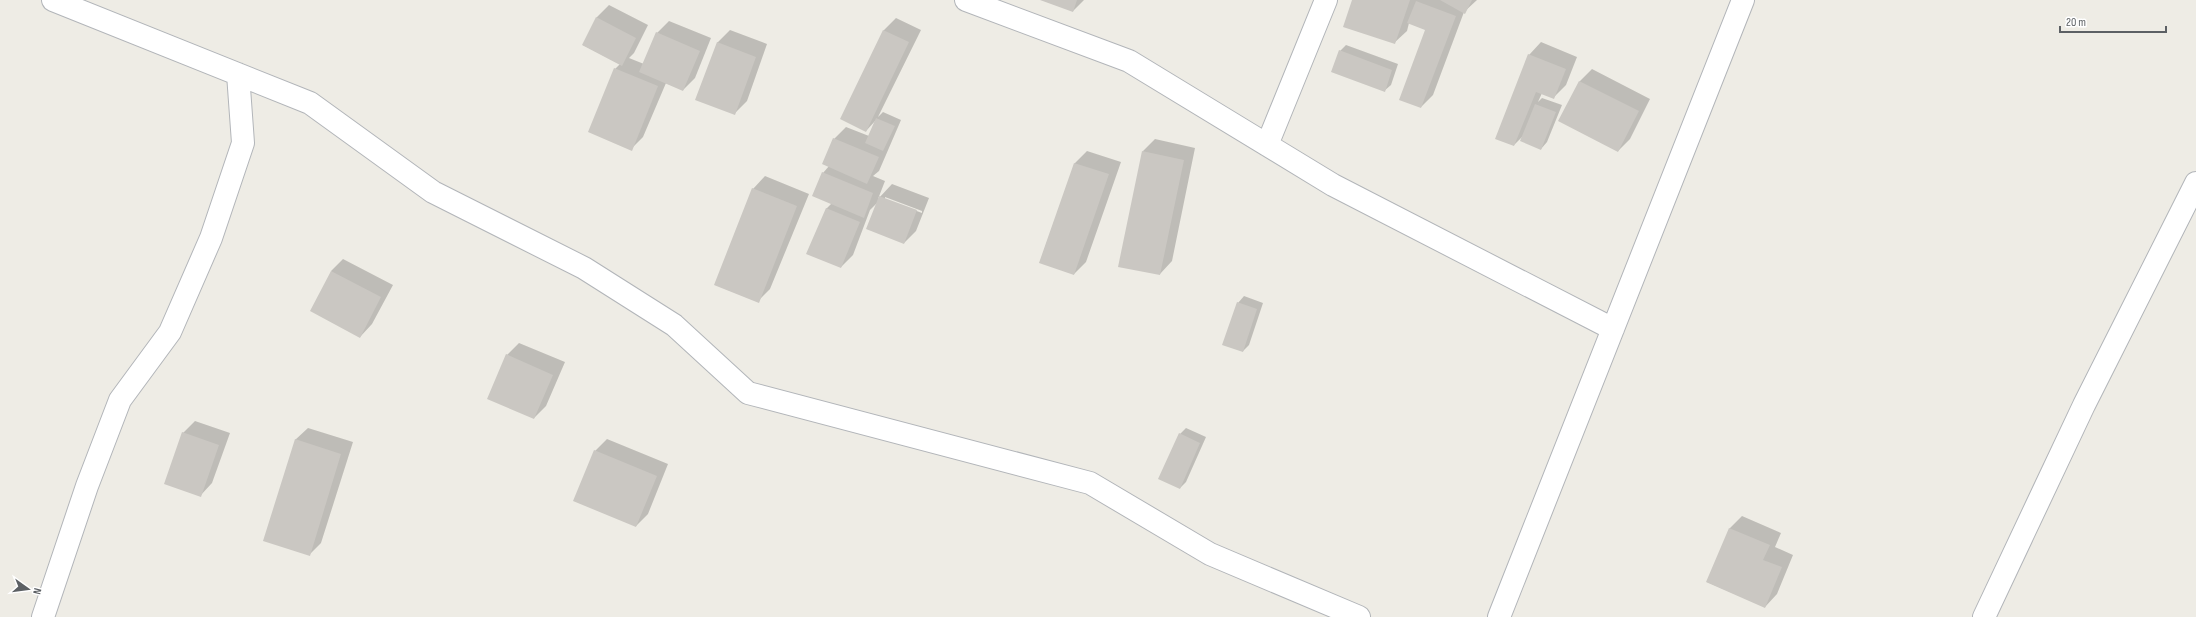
<svg xmlns="http://www.w3.org/2000/svg" width="2196" height="617" viewBox="0 0 2196 617" font-family="'Sofia Sans Condensed',sans-serif">
  <style>
    .shadow { fill: #0003; fill-rule: evenodd }
    .building { fill: #cac7c2 }
    .lines { fill: none; stroke-linecap: round; stroke-linejoin: round }
    .minor-casing { stroke: #b2b5b9; stroke-width: 24 }
    .minor { stroke: #fff; stroke-width: 22 }
  </style>
  <rect width="100%" height="100%" fill="#eeece5"/>
  <path class="shadow" d="M 1042,0 L 1084,0 L 1073,11 Z
    M 1353,0 L 1477,0 L 1464,12 L 1433,95 L 1421,107 L 1427,30 L 1409,23 L 1407,31 L 1394,43 Z
    M 609,5 L 648,25 L 634,53 L 629,58 L 644,64 L 657,33 L 669,21 L 711,38 L 695,78 L 683,90 L 666,83 L 643,137 L 631,149 L 615,69 L 620,64 L 583,45 L 597,17 Z
    M 896,18 L 921,30 L 878,117 L 883,112 L 901,120 L 879,171 L 873,176 L 885,181 L 878,199 L 892,184 L 929,198 L 916,231 L 904,243 L 878,202 L 870,210 L 853,255 L 841,267 L 826,209 L 832,203 L 823,173 L 829,166 L 834,139 L 846,127 L 869,136 L 876,120 L 866,131 L 842,119 L 884,30 ZM 885,197 L 922,211 L 922,213 L 885,199 Z
    M 730,30 L 767,44 L 747,101 L 734,114 L 717,43 Z
    M 1541,42 L 1577,57 L 1566,85 L 1554,97 L 1542,93 L 1538,102 L 1542,98 L 1562,105 L 1547,142 L 1541,149 L 1524,135 L 1514,145 L 1529,55 Z
    M 1346,45 L 1398,64 L 1391,85 L 1384,91 L 1340,51 Z
    M 1592,69 L 1650,99 L 1630,139 L 1618,151 L 1560,121 L 1580,81 Z
    M 1155,139 L 1195,148 L 1172,261 L 1160,274 L 1143,151 Z
    M 1087,151 L 1121,162 L 1086,262 L 1074,274 L 1040,262 L 1075,163 Z
    M 765,176 L 809,194 L 770,289 L 758,301 L 753,189 Z
    M 343,259 L 393,285 L 372,324 L 360,337 L 331,271 Z
    M 1244,296 L 1263,303 L 1249,345 L 1243,351 L 1238,303 Z
    M 519,343 L 565,362 L 546,406 L 534,418 L 507,355 Z
    M 195,421 L 230,433 L 212,483 L 200,496 L 183,433 Z
    M 308,428 L 353,442 L 321,543 L 309,555 L 295,440 Z
    M 1186,428 L 1206,437 L 1186,482 L 1180,488 L 1180,434 Z
    M 607,439 L 668,464 L 648,514 L 636,526 L 595,451 Z
    M 1742,516 L 1781,533 L 1775,547 L 1793,555 L 1777,594 L 1765,607 L 1707,582 L 1730,528 Z"/>
  <path class="building" d="M 1040,0 L 1077,0 L 1073,12 Z
    M 1352,0 L 1410,0 L 1395,44 L 1343,27 Z
    M 1440,0 L 1472,0 L 1465,14 Z
    M 1416,1 L 1456,16 L 1421,108 L 1399,100 L 1425,30 L 1407,23 Z
    M 596,17 L 636,38 L 622,66 L 582,45 Z
    M 883,30 L 909,42 L 866,132 L 840,119 Z
    M 656,32 L 700,51 L 683,91 L 639,72 Z
    M 717,42 L 756,57 L 735,115 L 695,100 Z
    M 1339,50 L 1392,70 L 1385,92 L 1331,72 Z
    M 1528,54 L 1566,69 L 1554,99 L 1536,92 L 1514,146 L 1495,139 Z
    M 614,68 L 658,86 L 632,151 L 588,132 Z
    M 1579,81 L 1639,111 L 1618,152 L 1558,121 Z
    M 1535,104 L 1556,112 L 1541,150 L 1520,141 Z
    M 876,118 L 895,126 L 883,151 L 865,143 Z
    M 833,138 L 879,157 L 867,184 L 822,164 Z
    M 1142,151 L 1184,160 L 1160,275 L 1118,267 Z
    M 1074,163 L 1109,174 L 1074,275 L 1039,263 Z
    M 822,172 L 873,193 L 864,218 L 812,196 Z
    M 752,188 L 797,206 L 759,303 L 714,285 Z
    M 879,196 L 917,210 L 904,244 L 866,229 Z
    M 826,208 L 860,222 L 841,268 L 806,254 Z
    M 331,271 L 381,297 L 360,338 L 310,311 Z
    M 1237,302 L 1257,309 L 1243,352 L 1222,345 Z
    M 506,354 L 553,375 L 534,419 L 487,399 Z
    M 182,432 L 219,445 L 201,497 L 164,484 Z
    M 1179,433 L 1200,443 L 1180,489 L 1158,479 Z
    M 295,439 L 341,454 L 310,556 L 263,541 Z
    M 594,450 L 657,476 L 636,527 L 573,501 Z
    M 1729,528 L 1770,545 L 1763,560 L 1782,567 L 1765,608 L 1706,582 Z"/>
  <g class="lines">
    <defs>
      <path id="minor" d="M 53,0 L 310,103 L 433,192 L 584,268 L 674,325 L 748,393 L 1090,483 L 1210,554 L 1359,617
        M 966,0 L 1129,61 L 1333,185 L 1613,329
        M 1267,145 L 1326,0
        M 43,617 L 87,486 L 120,400 L 170,332 L 211,238 L 243,143 L 238,74
        M 1499,617 L 1743,0
        M 1984,617 L 2084,405 L 2196,183"/>
    </defs>
    <use href="#minor" class="minor-casing"/>
    <use href="#minor" class="minor"/>
  </g>
  <g transform="translate(28 589) rotate(104)" stroke="#ffffff" stroke-width="3" paint-order="stroke">
  <path d="M0-3L7 15L0 10L-7 15Z" fill="#5c6064"/>
  <text y="-6" font-size="11" font-weight="bold" text-anchor="middle" fill="#5c6064">N</text>
  </g>
  <path d="M2060 26v6h106v-6" fill="none" stroke="#5c6064" stroke-width="2"/>
  <text x="2066" y="26" font-size="12" fill="#5c6064" stroke="#ffffff" stroke-width="3" paint-order="stroke">20 m</text>
</svg>
